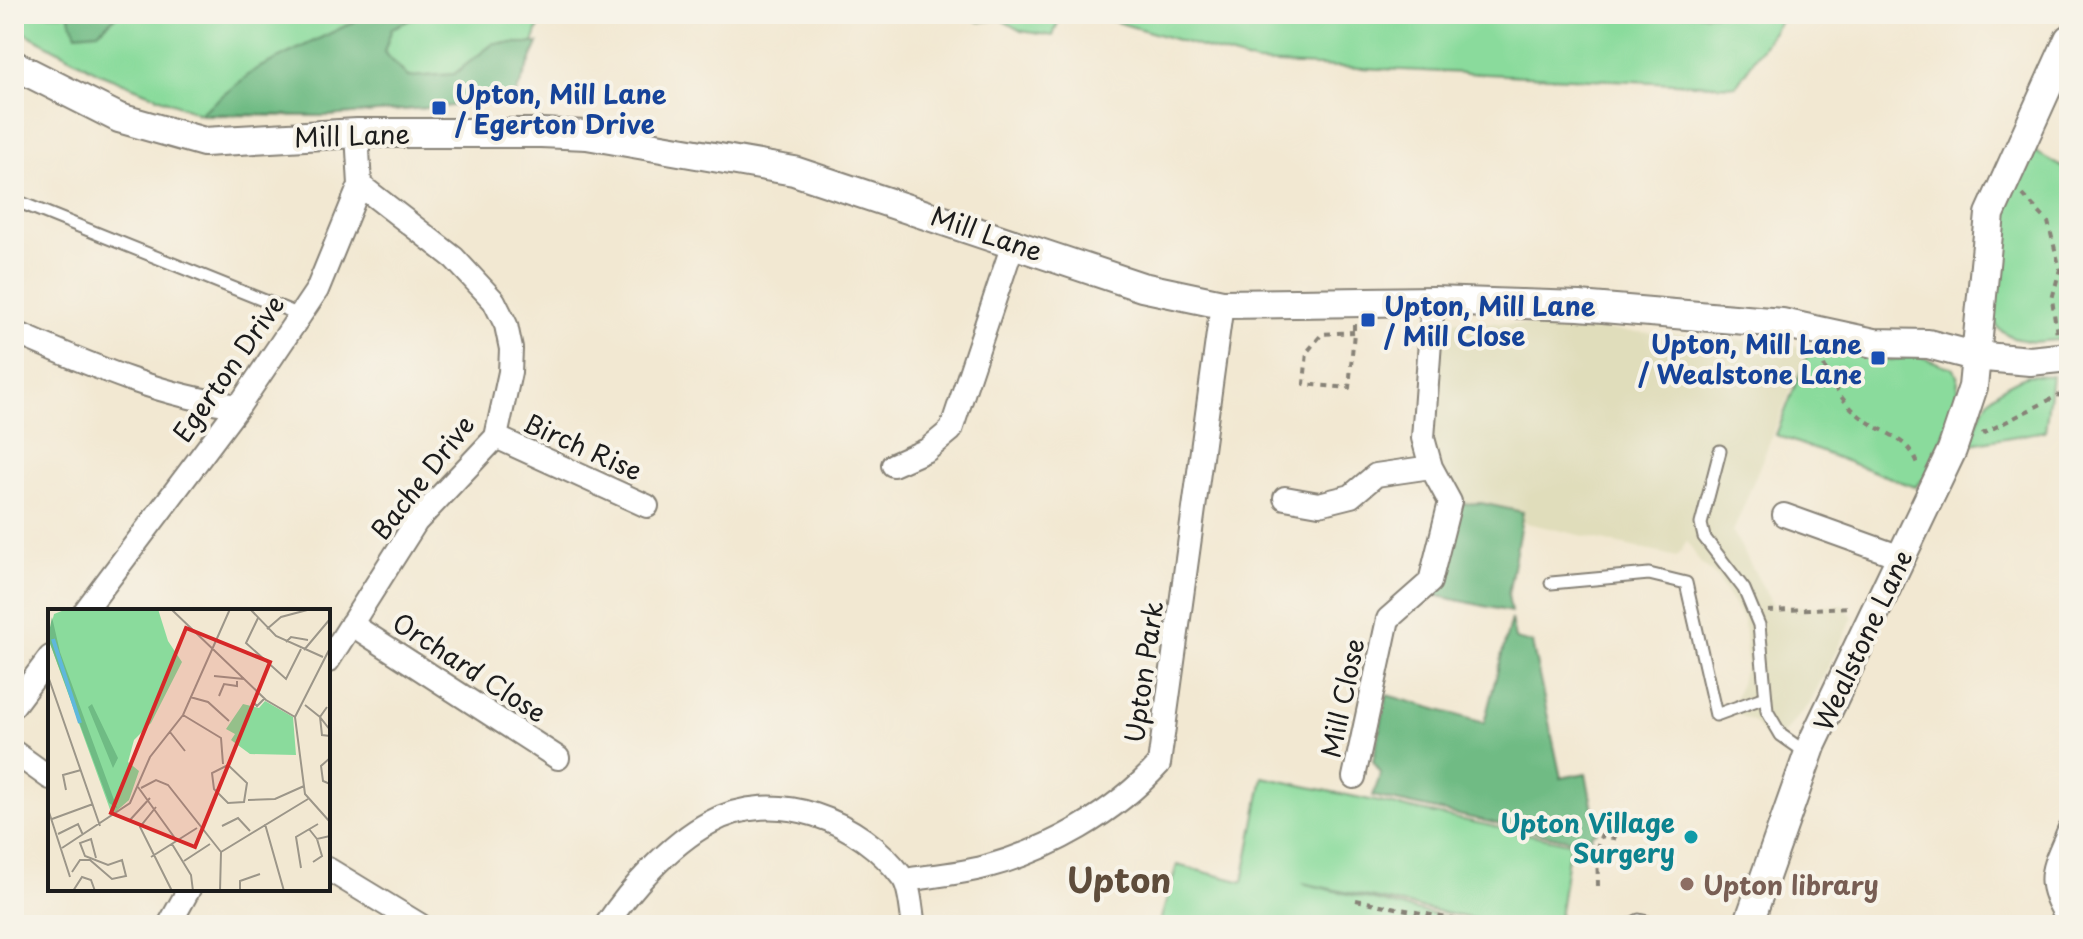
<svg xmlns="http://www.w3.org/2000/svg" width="2083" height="939" viewBox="0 0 2083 939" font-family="'Playpen Sans',sans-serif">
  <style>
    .built { fill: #e0ddbb }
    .green { fill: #8adb9c; stroke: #537c5c; stroke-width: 2 }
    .forest { fill: #6fbb84; stroke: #466c50; stroke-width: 2 }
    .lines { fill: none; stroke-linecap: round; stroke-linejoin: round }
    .service-casing { stroke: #878277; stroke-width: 15 }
    .minor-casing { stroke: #878277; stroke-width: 26 }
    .tertiary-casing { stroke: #878277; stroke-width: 32 }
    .path { stroke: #878277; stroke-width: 4; stroke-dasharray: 6 6; stroke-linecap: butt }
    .service { stroke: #fff; stroke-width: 11 }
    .minor { stroke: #fff; stroke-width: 22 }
    .tertiary { stroke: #fff; stroke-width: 28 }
    .transit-dot { fill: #1a4fb4; stroke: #f7f3e8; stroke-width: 3 }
    .culture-dot { fill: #0f9aa8; stroke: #f7f3e8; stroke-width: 3 }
    .education-dot { fill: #8d6e63; stroke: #f7f3e8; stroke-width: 3 }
    .labels { text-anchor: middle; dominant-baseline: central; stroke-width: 8; stroke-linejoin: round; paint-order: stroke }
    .transit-label { font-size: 26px; font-weight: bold; fill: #164399; stroke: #f7f3e8; text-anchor: start }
    .street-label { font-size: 26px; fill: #1c1c1c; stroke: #f7f3e8 }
    .culture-label { font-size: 26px; font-weight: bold; fill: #0d838f; stroke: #f7f3e8; text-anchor: end }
    .education-label { font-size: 26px; font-weight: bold; fill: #785e54; stroke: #f7f3e8; text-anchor: start }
    .district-label { font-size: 34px; font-weight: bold; fill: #5e4c3b; stroke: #f7f3e8 }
    .inset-river { fill: none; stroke: #5fb8dc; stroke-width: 4 }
    .inset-road { fill: none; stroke: #9c9689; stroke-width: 2 }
    .view { fill: #d62828; fill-opacity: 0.15; stroke: #d62828; stroke-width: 4 }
    .inset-edge { fill: none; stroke: #1c1c1c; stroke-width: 4 }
  </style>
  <rect width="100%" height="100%" fill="#f7f3e8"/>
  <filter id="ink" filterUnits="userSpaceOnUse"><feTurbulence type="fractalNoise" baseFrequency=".0125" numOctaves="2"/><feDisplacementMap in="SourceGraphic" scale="16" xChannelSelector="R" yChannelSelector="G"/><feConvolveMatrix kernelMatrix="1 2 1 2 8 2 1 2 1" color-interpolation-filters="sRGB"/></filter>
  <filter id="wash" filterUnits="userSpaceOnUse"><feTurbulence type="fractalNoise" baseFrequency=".006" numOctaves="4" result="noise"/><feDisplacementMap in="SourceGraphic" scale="32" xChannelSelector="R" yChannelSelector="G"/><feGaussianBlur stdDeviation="1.8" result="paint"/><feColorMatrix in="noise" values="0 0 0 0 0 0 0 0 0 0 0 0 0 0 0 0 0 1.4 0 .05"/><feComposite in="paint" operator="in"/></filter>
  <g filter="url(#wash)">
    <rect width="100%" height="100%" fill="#f2e8d2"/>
    <path class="built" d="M 1445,320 L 1701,336 L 1808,347 L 1733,532 L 1774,608 L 1845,605 L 1853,617 L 1809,705 L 1772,746 L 1754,722 L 1731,711 L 1747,662 L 1744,621 L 1716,576 L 1701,564 L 1687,541 L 1677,557 L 1456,507 L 1431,442 L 1435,363 Z"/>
    <path class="green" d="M 14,14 L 543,14 L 513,101 L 327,116 L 202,115 L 99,73 L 14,27 Z
      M 965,14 L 1061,14 L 1053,36 L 1021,31 L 1000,19 L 979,22 Z
      M 1089,14 L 1785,14 L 1736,86 L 1256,63 Z
      M 2032,150 L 2069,171 L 2069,339 L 2033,342 L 2013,338 L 1998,328 L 1991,315 L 1995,225 Z
      M 1810,347 L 1891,360 L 1916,355 L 1952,368 L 1958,377 L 1956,405 L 1927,476 L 1915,487 L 1776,435 Z
      M 2028,375 L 2052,376 L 2045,431 L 1971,444 C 1981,405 1989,390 2028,375 Z
      M 1263,777 L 1570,843 L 1558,925 L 1503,925 L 1302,883 L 1478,925 L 1159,925 L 1177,865 L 1243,882 Z"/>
    <path class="forest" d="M 68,14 L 119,14 L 98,32 L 76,34 Z
      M 370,14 L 423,14 L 392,28 L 384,52 L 408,77 L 454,74 L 494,43 L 538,43 L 513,101 L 327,116 L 199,114 L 256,69 Z
      M 1481,503 L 1523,512 L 1508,595 L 1511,612 L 1434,595 L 1442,585 L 1460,504 Z
      M 1511,619 L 1515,639 L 1532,643 L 1561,778 L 1586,773 L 1597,832 L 1591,834 L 1593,845 L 1373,796 L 1381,773 L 1373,761 L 1387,695 L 1484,723 Z"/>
  </g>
  <g filter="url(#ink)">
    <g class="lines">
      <defs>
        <path id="service" d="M 14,200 L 300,315
          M 1720,451 L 1701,524 L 1704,537 L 1744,589 L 1759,625 L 1767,711 L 1781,735 L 1808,754
          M 1551,583 L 1649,574 L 1686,583 L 1716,715 L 1765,697
          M 1629,925 L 1639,920 L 1662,925"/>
        <path id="minor" d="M 14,332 C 88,364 159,396 239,406
          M 496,437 L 647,506
          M 893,465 L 927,450 L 951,430 L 1014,241
          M 1285,498 L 1319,504 L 1351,496 L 1376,475 L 1431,467
          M 1784,515 L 1901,557
          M 85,611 L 239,406 L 317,290 L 360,185 L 357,133
          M 351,624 L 558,758
          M 328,661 L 416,522 L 496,437 L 510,372 L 511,349 L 506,325 L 494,301 L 454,258 L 360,185
          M 14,705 L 50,657
          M 14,752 L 50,778
          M 1354,777 L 1388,619 L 1430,582 L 1450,502 L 1431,467 L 1423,438 L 1433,301
          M 328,869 L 420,925
          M 905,880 C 931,876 959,874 985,867 C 1049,850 1115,813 1159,764 L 1222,304
          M 2068,918 C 2042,879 2053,870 2069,830
          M 169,925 L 189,889
          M 606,925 C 630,889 670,844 709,823 C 776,786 860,820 903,878 C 911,889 911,912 914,925"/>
        <path id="tertiary" d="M 14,65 L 119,118 L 204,142 L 357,133 L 541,133 L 587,135 L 794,171 L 1142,287 L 1222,304 L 1433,301 L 1579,306 L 1782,323 L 1874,343 L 1928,344 L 1974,356 L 2030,361 L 2069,357
          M 1748,925 L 1812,744 L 1952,450 L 1973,387 L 1990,214 L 2069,39"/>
      </defs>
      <use href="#service" class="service-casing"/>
      <use href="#minor" class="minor-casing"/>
      <use href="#tertiary" class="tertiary-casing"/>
      <path class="path" d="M 2023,195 L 2048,222 L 2060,269 L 2052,299 L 2057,334
        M 1354,324 L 1354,332 L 1349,388 L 1304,384 L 1307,352 L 1322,334 L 1354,332
        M 1821,354 C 1826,381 1848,411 1873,425 C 1892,436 1912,443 1919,467
        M 1982,434 L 2069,390
        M 1768,611 L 1851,607
        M 1598,886 L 1597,848 L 1601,836 L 1619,839
        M 1356,900 L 1482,925"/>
      <use href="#service" class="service"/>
      <use href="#minor" class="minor"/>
      <use href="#tertiary" class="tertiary"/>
    </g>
  </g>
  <g class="transit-dot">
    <rect x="431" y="100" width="16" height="16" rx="4"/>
    <rect x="1360" y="312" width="16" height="16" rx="4"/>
    <rect x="1870" y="350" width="16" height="16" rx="4"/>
  </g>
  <circle class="culture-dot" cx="1691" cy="837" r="8"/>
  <circle class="education-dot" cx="1687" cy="884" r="8"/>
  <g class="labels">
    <g class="transit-label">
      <text x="455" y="93">Upton, Mill Lane<tspan x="455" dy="30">/ Egerton Drive</tspan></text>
      <text x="1384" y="305">Upton, Mill Lane<tspan x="1384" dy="30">/ Mill Close</tspan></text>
      <text x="1862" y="343" text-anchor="end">Upton, Mill Lane<tspan x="1862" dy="30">/ Wealstone Lane</tspan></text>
    </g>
    <g class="street-label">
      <text transform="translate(352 135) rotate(-2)">Mill Lane</text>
      <text transform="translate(987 233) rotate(19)">Mill Lane</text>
      <text transform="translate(228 368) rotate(-55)">Egerton Drive</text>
      <text transform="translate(583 446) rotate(24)">Birch Rise</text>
      <text transform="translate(422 477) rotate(-52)">Bache Drive</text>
      <text transform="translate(1862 640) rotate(-65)">Wealstone Lane</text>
      <text transform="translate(470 667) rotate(33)">Orchard Close</text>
      <text transform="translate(1143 672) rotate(-82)">Upton Park</text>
      <text transform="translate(1342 698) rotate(-78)">Mill Close</text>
    </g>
    <g class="culture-label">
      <text x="1675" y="822">Upton Village<tspan x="1675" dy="30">Surgery</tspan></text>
    </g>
    <g class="education-label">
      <text x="1703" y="884">Upton library</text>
    </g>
    <g class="district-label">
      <text x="1119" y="879">Upton</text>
    </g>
  </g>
  <g transform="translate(48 609)">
    <rect width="282" height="282" fill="#f2e8d2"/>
    <path d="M 19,0 L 110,0 L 120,32 L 134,53 L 103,114 L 86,131 L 80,153 L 91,162 L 81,191 L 64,206 L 0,29 L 6,5 ZM 217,92 L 245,108 L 248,146 L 202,145 L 183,131 L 187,125 L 178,120 L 195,95 L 211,99 Z" fill="#8adb9c"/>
    <path d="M 4,8 L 12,43 L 69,199 L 61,194 L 0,29 ZM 44,95 L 70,149 L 65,159 L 40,98 Z" fill="#6fbb84"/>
    <path class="inset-river" d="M 5,30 L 32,114"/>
    <path class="inset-road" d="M 123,0 L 218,91 L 247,108 L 257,185 L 282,213M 202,0 L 228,27 L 275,48M 210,9 L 198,34 L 238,70 L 253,40M 219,20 L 233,8 L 263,0M 238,33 L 243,28 L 260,31M 256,41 L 282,10M 0,67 L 52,217M 166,67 L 196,70M 210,83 L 205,93 L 209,97 L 216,90M 171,87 L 176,75 L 189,77 L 189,72M 142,88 L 160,93 L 181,112M 257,96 L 272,108 L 274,126 L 282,127M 279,98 L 272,108 L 282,121M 135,106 L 173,129 L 175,155M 247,108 L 282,39M 122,123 L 137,142M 282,149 L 273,157 L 275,172 L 282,175M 180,156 L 199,174 L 196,193 L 180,194 L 166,180 L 164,164 ZM 90,178 L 129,232M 93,179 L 108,171 L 120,176 L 173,243M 18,181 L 15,166 L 33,161M 200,191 L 227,190 L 256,177M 108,198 L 92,218 L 124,282M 0,200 L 22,268M 4,210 L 45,195M 82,211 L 102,189M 217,215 L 236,282M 174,217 L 190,209 L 202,222M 261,220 L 269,230 L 282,227M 10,225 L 30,215 L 35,226M 124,235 L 143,266 L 145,282M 14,239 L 82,194 L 102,148 L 135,106 L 182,0M 173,243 L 260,190M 103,248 L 149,219M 136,252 L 162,235M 265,253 L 274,247 L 269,230M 253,259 L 248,228 L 270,215M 24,263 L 32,251 L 42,251 L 64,270 L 78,267 L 74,251 L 60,256 L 37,247 L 32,234 L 43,230 L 48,249M 25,282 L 34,268 L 43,271 L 47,282M 172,282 L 173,243M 192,282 L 192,272 L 212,265"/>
    <path class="view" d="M 138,19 L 222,53 L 147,238 L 63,204 Z"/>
    <rect width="282" height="282" class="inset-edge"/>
  </g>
  <rect width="2083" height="939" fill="none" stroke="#f7f3e8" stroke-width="48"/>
</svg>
